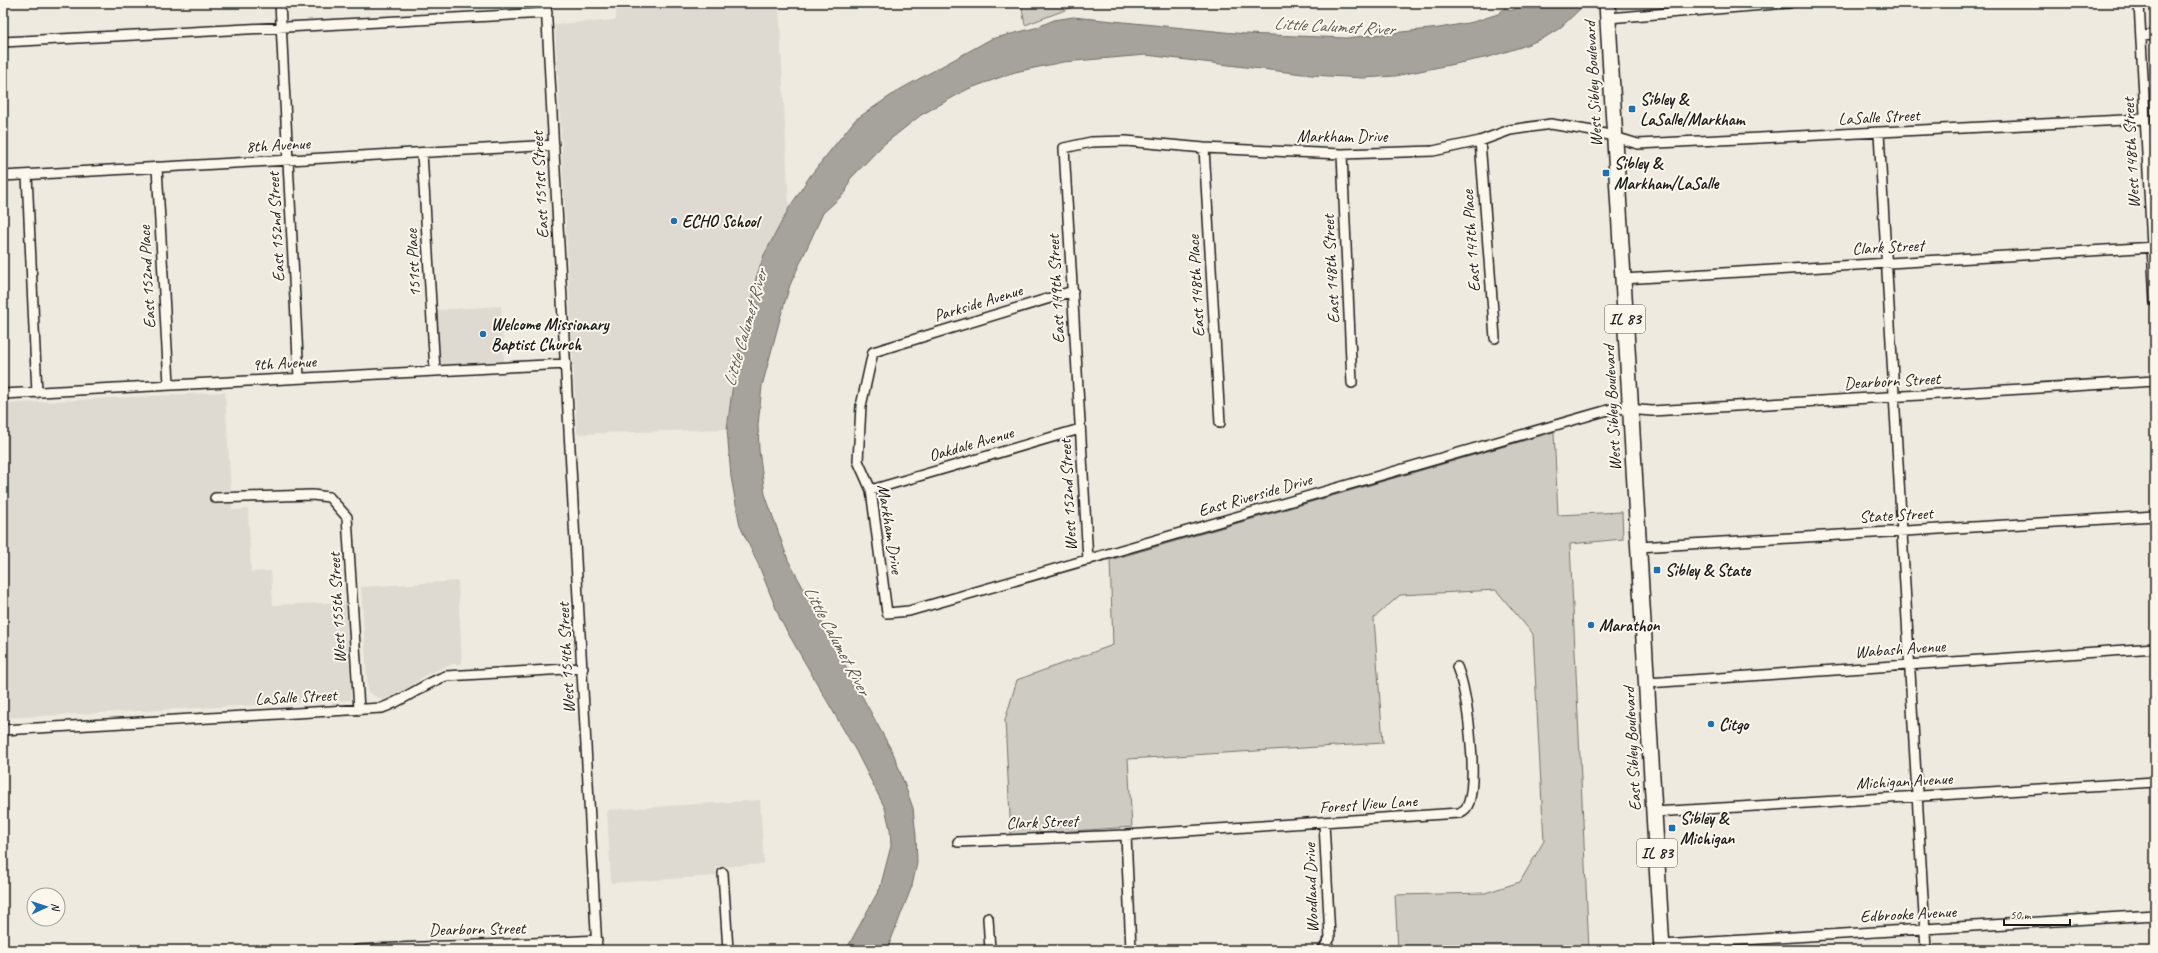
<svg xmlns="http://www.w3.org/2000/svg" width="2158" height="953" viewBox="0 0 2158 953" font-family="Caveat,sans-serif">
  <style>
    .built { fill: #dedad1 }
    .green { fill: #ceccc2; stroke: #75746f }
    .water { fill: #a6a39d; stroke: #6f6d69 }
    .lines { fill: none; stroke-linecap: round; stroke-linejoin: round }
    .minor-casing { stroke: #1c1c1c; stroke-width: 12 }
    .primary-casing { stroke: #1c1c1c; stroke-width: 18 }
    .minor { stroke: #fbf7ec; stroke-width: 9 }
    .primary { stroke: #fbf7ec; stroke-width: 15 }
    .poi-dot { fill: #1f6fb2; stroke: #fbf7ec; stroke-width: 1.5 }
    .labels { text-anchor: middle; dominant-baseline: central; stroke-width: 4; stroke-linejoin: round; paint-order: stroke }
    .shield { fill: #fbf7ec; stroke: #5f5e5a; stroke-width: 1 }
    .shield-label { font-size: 16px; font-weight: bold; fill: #1c1c1c }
    .street-label { font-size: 17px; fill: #1c1c1c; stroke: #fbf7ec }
    .poi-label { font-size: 17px; font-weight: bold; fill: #1c1c1c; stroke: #fbf7ec; text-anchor: start }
    .water-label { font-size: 18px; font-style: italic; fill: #5a5956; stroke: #fbf7ec }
  </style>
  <rect width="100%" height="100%" fill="#eeeadf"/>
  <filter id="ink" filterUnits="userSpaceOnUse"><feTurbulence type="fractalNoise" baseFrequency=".025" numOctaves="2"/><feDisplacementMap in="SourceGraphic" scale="8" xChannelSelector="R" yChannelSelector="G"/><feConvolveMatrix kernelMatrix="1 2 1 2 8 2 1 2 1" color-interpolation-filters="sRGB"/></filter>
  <g filter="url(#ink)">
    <path class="built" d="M 616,3 L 779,3 L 789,208 L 764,255 L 756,278 L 749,323 L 742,340 L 735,368 L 727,429 L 577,434 L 555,24 L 616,20 Z
      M 501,306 L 504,361 L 444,365 L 439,361 L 435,310 Z
      M 225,392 L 232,510 L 248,509 L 251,572 L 271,571 L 273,605 L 346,602 L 351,700 L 3,718 L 3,404 Z
      M 458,581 L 462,664 L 453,664 L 427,674 L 404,691 L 382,700 L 368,692 L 361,587 Z
      M 760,800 L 764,864 L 716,867 L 716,876 L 611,883 L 607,810 Z"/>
    <path class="green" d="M 1021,3 L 1073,3 L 1073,7 L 1025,25 Z
      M 1554,432 L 1558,515 L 1622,512 L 1623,539 L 1570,544 L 1589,950 L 1398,950 L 1395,895 L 1485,893 L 1520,882 L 1544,841 L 1533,634 L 1496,590 L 1400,595 L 1374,618 L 1383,743 L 1128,759 L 1132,827 L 1011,835 L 1005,720 L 1017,680 L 1113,645 L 1110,560 Z"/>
    <path class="water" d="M 1527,3 L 1591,3 L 1582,7 L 1560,28 L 1544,38 L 1521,47 L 1489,57 L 1395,76 L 1363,78 L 1311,75 L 1146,55 L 1063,62 L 1015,72 L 968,89 L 921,115 L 883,145 L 850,179 L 846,192 L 823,213 L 790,285 L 781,315 L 762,386 L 758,425 L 759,450 L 765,494 L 788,560 L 894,755 L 913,808 L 916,836 L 917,863 L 912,886 L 887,950 L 846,950 L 880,888 L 891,846 L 890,829 L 885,808 L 856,751 L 781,621 L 759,566 L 740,526 L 731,477 L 727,429 L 735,368 L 742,340 L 749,323 L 756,278 L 764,255 L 789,208 L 810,176 L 855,120 L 899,90 L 991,39 L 1035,28 L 1054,20 L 1073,17 L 1245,34 L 1346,38 L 1439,28 L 1473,22 L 1498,14 L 1505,8 L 1511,11 Z"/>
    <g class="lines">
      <defs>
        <path id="minor" d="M 280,3 L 299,378
          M 546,3 L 597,950
          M 2139,3 L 2155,302
          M 1608,18 L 1789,3
          M 2141,36 L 2155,35
          M 3,42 L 547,13
          M 1879,133 L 1926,950
          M 1480,141 L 1495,338
          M 1204,148 L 1220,423
          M 422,153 L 435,371
          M 1342,154 L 1352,383
          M 157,167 L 169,384
          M 27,175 L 37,393
          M 3,176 L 554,145
          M 1623,279 L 2155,247
          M 1073,291 L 873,352 L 861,406 L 858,461 L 871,490 L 887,613 L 909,611 L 1615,408 L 1652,411 L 2155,381
          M 3,394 L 566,364
          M 871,490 L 1080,429
          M 215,498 L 312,495 L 329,497 L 347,517 L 359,710
          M 1639,547 L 2155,516
          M 1088,560 L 1064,148 L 1091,142 L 1126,141 L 1204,148 L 1342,154 L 1433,151 L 1480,141 L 1510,130 L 1551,124 L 1598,132 L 1638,144 L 2145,119
          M 1647,683 L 2155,648
          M 3,730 L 382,708 C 405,700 423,684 446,676 L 583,668
          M 1654,812 L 2155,782
          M 1126,835 L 1131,950
          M 958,842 L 1126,835 L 1459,813 C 1465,810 1467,808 1469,802 C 1477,775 1468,694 1457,667
          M 723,873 L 728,950
          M 988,918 L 990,950
          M 1662,945 L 2155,915
          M 357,950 C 437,945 517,945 597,940
          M 1323,950 L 1330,938 L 1324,823"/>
        <path id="primary" d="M 1607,3 L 1662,950"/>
      </defs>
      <use href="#minor" class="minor-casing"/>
      <use href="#primary" class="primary-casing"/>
      <use href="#minor" class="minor"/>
      <use href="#primary" class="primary"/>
    </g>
  </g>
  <g class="poi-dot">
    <rect x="1628" y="105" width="8" height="8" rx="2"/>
    <rect x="1602" y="169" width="8" height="8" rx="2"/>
    <circle cx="674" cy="221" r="4"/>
    <circle cx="483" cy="334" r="4"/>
    <rect x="1653" y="566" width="8" height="8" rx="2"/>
    <circle cx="1591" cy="625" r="4"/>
    <circle cx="1711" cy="724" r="4"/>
    <rect x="1668" y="824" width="8" height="8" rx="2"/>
  </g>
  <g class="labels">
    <g class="shield">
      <rect x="1605" y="305" width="40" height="28" rx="3"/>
      <rect x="1637" y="839" width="40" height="28" rx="3"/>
    </g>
    <g class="shield-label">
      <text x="1625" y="319">IL 83</text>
      <text x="1657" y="853">IL 83</text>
    </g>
    <g class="street-label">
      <text transform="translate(1593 84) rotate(-93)">West Sibley Boulevard</text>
      <text transform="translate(1879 117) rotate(-3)">LaSalle Street</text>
      <text x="1342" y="136">Markham Drive</text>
      <text transform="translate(278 145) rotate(-3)">8th Avenue</text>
      <text transform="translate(2131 153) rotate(-93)">West 148th Street</text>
      <text transform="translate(540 185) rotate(-93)">East 151st Street</text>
      <text transform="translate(276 227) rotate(-93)">East 152nd Street</text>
      <text transform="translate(1471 241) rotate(-94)">East 147th Place</text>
      <text transform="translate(1888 247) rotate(-3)">Clark Street</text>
      <text transform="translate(413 263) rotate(-93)">151st Place</text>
      <text transform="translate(1331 269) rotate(-93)">East 148th Street</text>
      <text transform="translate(147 277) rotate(-93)">East 152nd Place</text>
      <text transform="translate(1196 286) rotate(-93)">East 148th Place</text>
      <text transform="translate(1056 289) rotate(-93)">East 149th Street</text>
      <text transform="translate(978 303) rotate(-17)">Parkside Avenue</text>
      <text transform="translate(284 363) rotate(-3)">9th Avenue</text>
      <text transform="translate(1892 381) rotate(-3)">Dearborn Street</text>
      <text transform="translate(1612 408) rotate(-93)">West Sibley Boulevard</text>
      <text transform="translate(971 444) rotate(-16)">Oakdale Avenue</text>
      <text transform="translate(1068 495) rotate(-93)">West 152nd Street</text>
      <text transform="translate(1255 495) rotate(-16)">East Riverside Drive</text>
      <text transform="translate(1896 515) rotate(-3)">State Street</text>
      <text transform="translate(890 529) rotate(81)">Markham Drive</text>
      <text transform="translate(337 608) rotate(-93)">West 155th Street</text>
      <text transform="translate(1900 649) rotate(-4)">Wabash Avenue</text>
      <text transform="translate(566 658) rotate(-93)">West 154th Street</text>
      <text transform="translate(296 697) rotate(-3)">LaSalle Street</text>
      <text transform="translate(1632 749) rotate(-93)">East Sibley Boulevard</text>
      <text transform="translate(1904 781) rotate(-3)">Michigan Avenue</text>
      <text transform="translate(1368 804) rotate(-4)">Forest View Lane</text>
      <text transform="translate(1042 822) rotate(-2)">Clark Street</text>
      <text transform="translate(1311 888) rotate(-92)">Woodland Drive</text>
      <text transform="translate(1908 914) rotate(-3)">Edbrooke Avenue</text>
      <text transform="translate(477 929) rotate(-1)">Dearborn Street</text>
    </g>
    <g class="poi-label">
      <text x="1640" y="99">Sibley &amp;<tspan x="1640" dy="20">LaSalle/Markham</tspan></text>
      <text x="1614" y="163">Sibley &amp;<tspan x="1614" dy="20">Markham/LaSalle</tspan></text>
      <text x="682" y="221">ECHO School</text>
      <text x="491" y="324">Welcome Missionary<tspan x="491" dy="20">Baptist Church</tspan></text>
      <text x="1665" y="570">Sibley &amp; State</text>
      <text x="1599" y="625">Marathon</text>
      <text x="1719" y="724">Citgo</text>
      <text x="1680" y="818">Sibley &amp;<tspan x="1680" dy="20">Michigan</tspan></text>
    </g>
    <g class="water-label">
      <text transform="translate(1334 26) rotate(3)">Little Calumet River</text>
      <text transform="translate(745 328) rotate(-74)">Little Calumet River</text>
      <text transform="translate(837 640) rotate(62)">Little Calumet River</text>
    </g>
  </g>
  <rect width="2158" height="953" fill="none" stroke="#fbf7ec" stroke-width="16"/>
  <rect x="8" y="8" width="2142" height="937" fill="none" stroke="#1c1c1c" stroke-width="1.5" filter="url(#ink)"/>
  <g transform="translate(46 907) rotate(87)"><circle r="19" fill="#fbf7ec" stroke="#a29f99"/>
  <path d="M0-3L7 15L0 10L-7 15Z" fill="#1f6fb2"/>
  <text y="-6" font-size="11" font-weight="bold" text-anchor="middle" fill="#1c1c1c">N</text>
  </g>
  <path d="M2004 919v6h66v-6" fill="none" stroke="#1c1c1c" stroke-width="2"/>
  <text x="2010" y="919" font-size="12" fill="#1c1c1c" stroke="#fbf7ec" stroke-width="3" paint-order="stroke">50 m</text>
</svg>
